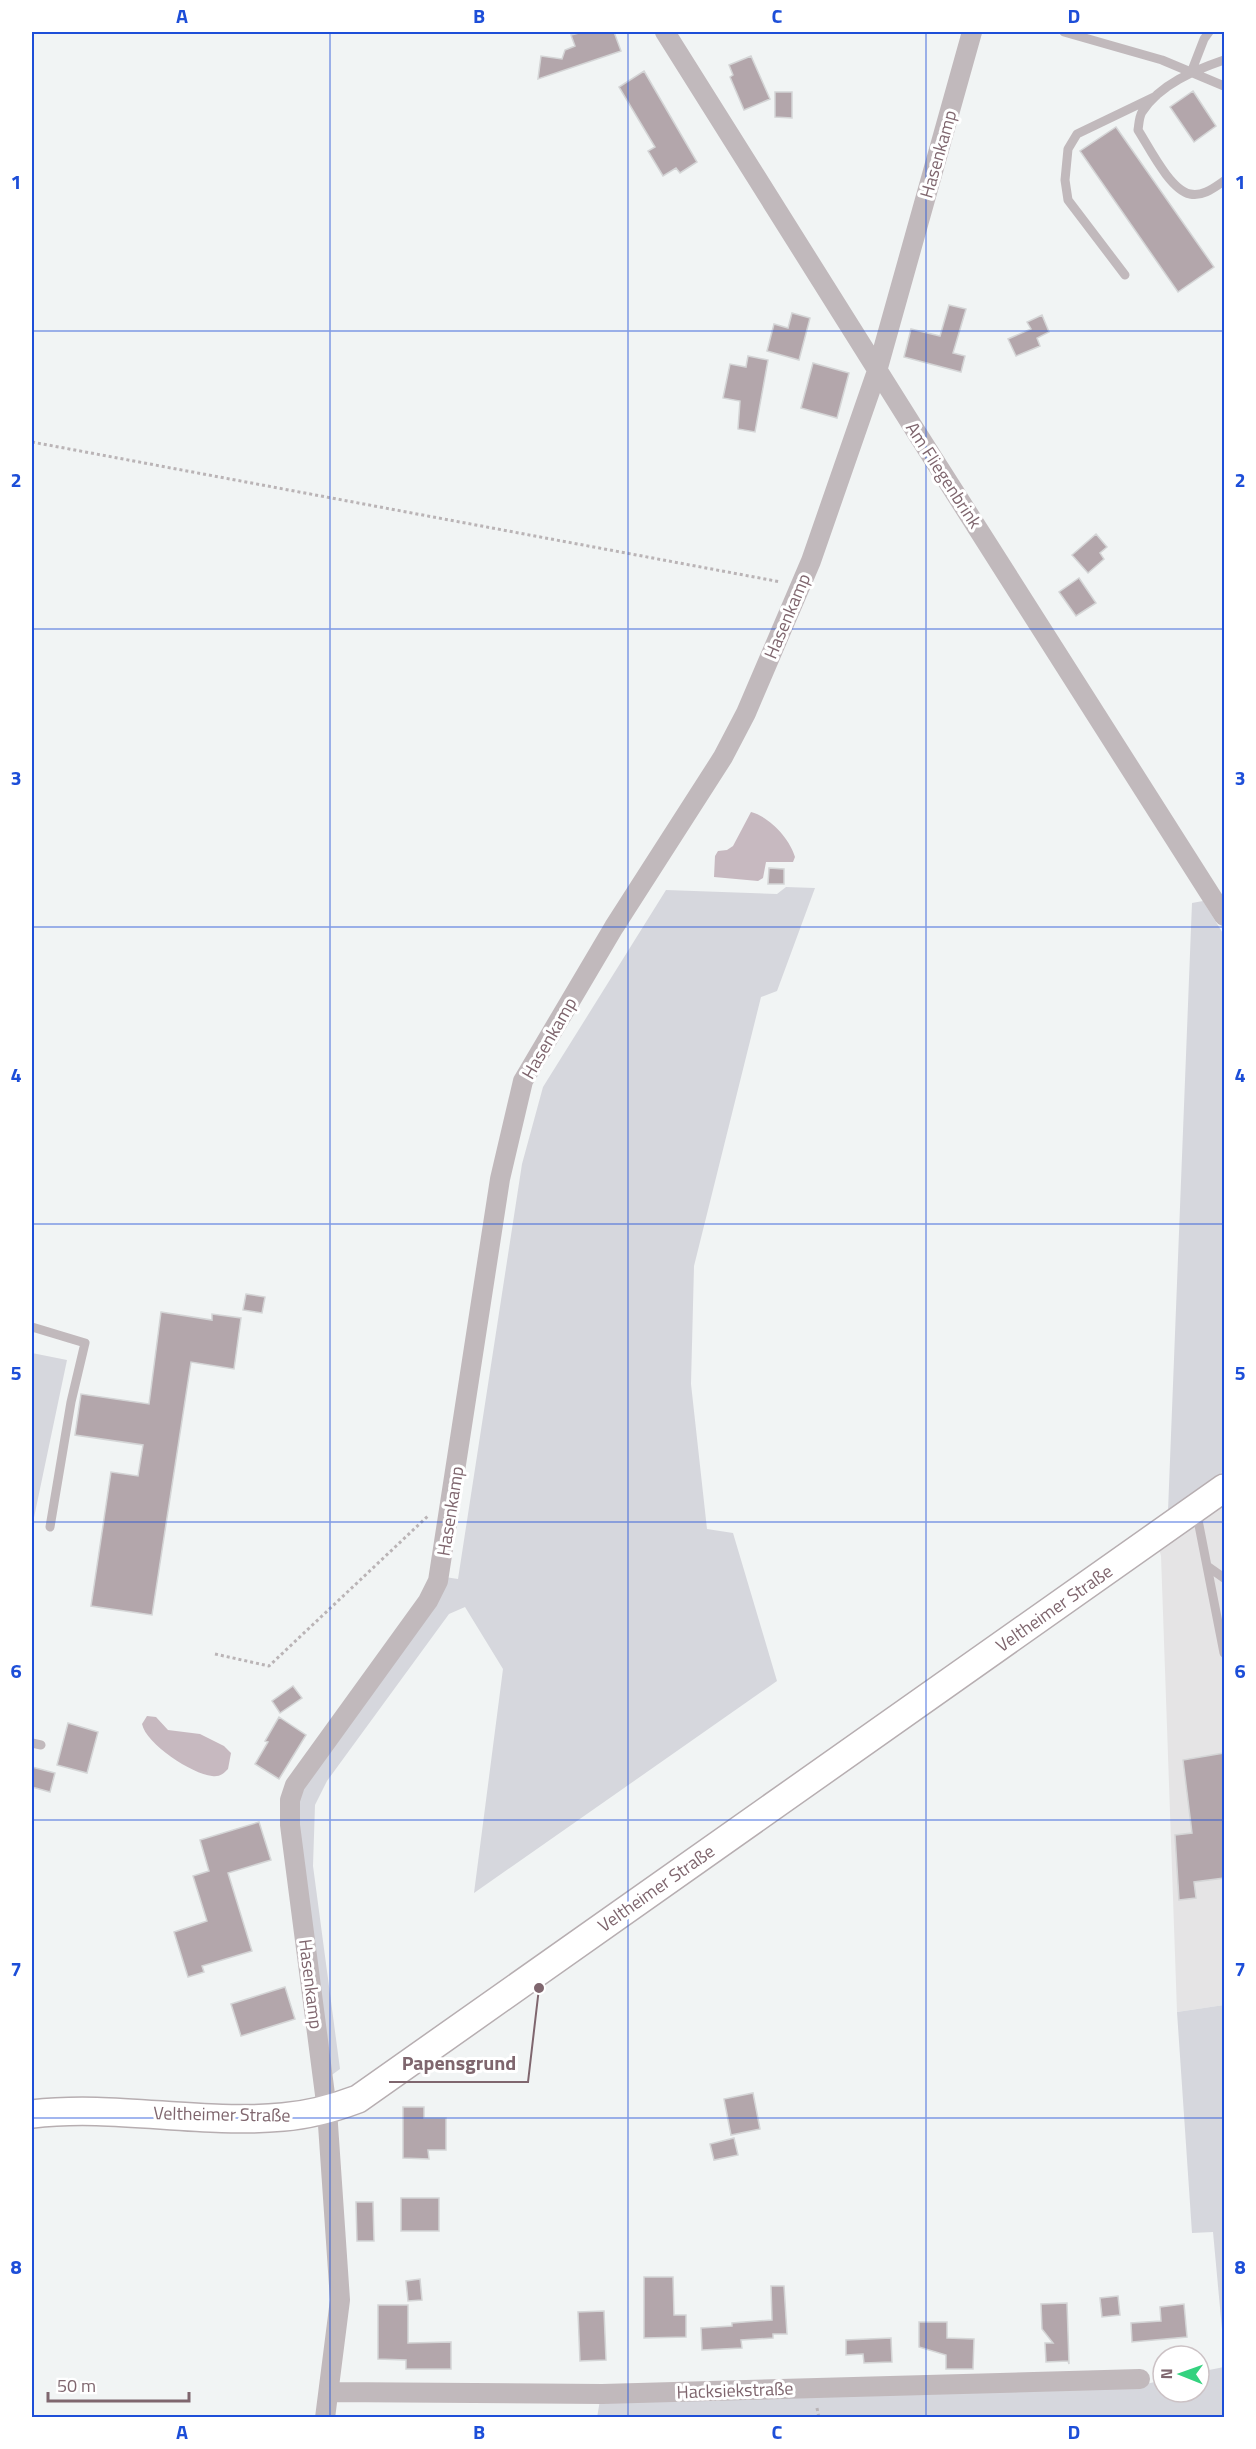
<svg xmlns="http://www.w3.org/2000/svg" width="1256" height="2449" viewBox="0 0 1256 2449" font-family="'Titillium Web',sans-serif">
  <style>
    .built { fill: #e5e4e5 }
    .green { fill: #d6d7dd }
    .water { fill: #c7b9c0 }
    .building { fill: #b3a6ab; stroke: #d4d5d6; stroke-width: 1.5 }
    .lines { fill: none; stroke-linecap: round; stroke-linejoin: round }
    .secondary-casing { stroke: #b7aeb1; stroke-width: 30 }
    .path { stroke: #bab4b6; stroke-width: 3; stroke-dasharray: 3 3; stroke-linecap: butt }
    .service { stroke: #c1b9bc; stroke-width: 9 }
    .minor { stroke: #c1b9bc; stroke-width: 20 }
    .secondary { stroke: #fff; stroke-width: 27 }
    .grid { fill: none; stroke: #1d4ed8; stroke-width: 1.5; stroke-opacity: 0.55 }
    .labels { text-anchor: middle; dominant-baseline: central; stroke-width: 6; stroke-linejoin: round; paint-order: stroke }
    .street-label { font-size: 18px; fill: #7f666e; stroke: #fff }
    .leader { fill: none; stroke: #7f666e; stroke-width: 2 }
    .callout-dot { fill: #7f666e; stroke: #fff; stroke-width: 2 }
    .callout-label { font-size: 20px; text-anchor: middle; font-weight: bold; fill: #7f666e; stroke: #fff; stroke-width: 6; stroke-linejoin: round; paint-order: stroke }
    .neatline { fill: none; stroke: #1d4ed8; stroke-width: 2 }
    .grid-label { font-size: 20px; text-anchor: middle; font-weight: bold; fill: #1d4ed8 }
  </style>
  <rect width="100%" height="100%" fill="#f1f4f4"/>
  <path class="built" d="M 1224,1489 L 1224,2005 L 1177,2012 L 1161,1556 L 1154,1531 Z"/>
  <path class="green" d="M 786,887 L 815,888 L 777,991 L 761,997 L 694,1266 L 691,1384 L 707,1529 L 733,1533 L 777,1681 L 474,1893 L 503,1669 L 465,1607 L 449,1614 L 327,1781 L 315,1805 L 313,1866 L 340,2069 L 329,2077 L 296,1801 L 311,1771 L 445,1577 L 458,1579 L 522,1164 L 543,1087 L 666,890 L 777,894 Z
    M 1203,901 L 1224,935 L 1224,1471 L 1168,1511 L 1192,903 Z
    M 32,1353 L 67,1360 L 32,1527 Z
    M 1224,2005 L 1224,2351 L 1213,2232 L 1192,2233 L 1177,2012 Z
    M 1224,2367 L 1224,2417 L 597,2418 L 600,2400 L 1142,2385 L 1163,2380 L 1163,2392 L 1199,2392 L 1199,2372 Z"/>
  <path class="water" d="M 751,812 C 770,817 790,839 795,857 L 793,862 L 766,862 L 763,878 L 758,881 L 714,877 L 715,856 L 718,851 L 727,850 L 733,846 Z
    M 147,1716 L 156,1717 L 168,1730 L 200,1734 L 224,1746 L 231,1753 L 228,1769 C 223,1774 220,1777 212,1776 C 192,1774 146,1744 142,1724 Z"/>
  <path class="building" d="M 583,32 L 614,32 L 621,51 L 538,79 L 541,56 L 562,59 L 565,50 L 575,46 L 571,35 Z
    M 751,56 L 770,99 L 744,110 L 730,77 L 733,75 L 729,65 Z
    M 644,71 L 697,162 L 680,173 L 676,168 L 663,176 L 648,151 L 655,147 L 619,87 Z
    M 1193,91 L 1216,126 L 1194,142 L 1170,107 Z
    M 775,92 L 792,92 L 792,118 L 775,117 Z
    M 1116,127 L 1214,267 L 1178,292 L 1080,151 Z
    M 949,305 L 966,309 L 953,353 L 965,356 L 961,372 L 904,357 L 911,329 L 940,336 Z
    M 792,313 L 810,318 L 799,360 L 767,351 L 774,324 L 788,328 Z
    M 1042,315 L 1049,332 L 1037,338 L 1040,346 L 1016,356 L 1008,339 L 1031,329 L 1027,322 Z
    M 748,356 L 768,360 L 755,432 L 738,429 L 740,401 L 723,398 L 730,364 L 746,367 Z
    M 813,363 L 849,373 L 837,418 L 801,408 Z
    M 1096,534 L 1107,547 L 1100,553 L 1104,559 L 1088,573 L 1072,555 Z
    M 1079,578 L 1096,603 L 1076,616 L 1059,592 Z
    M 769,868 L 784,869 L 784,884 L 768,884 Z
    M 246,1294 L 265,1297 L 262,1313 L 243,1310 Z
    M 161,1312 L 212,1320 L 212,1314 L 241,1318 L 234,1369 L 191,1362 L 152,1615 L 91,1606 L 111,1472 L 138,1476 L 143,1445 L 75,1435 L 81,1394 L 149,1404 Z
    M 293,1686 L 302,1698 L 280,1713 L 272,1701 Z
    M 279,1717 L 306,1735 L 279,1779 L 255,1764 L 268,1742 L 265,1741 Z
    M 68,1723 L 98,1732 L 87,1773 L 57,1765 Z
    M 1224,1753 L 1224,1878 L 1194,1882 L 1196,1898 L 1179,1900 L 1175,1835 L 1192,1833 L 1183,1760 Z
    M 32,1767 L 55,1773 L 50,1792 L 32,1787 Z
    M 259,1822 L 271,1860 L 228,1873 L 252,1951 L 202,1966 L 204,1972 L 188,1977 L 174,1932 L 207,1921 L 193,1876 L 209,1871 L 200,1840 Z
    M 285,1987 L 295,2019 L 241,2036 L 231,2004 Z
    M 753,2093 L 760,2129 L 731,2135 L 724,2099 Z
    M 403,2107 L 424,2107 L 424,2118 L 446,2118 L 446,2150 L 428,2150 L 429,2159 L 403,2158 Z
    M 734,2138 L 738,2155 L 714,2160 L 710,2144 Z
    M 401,2198 L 439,2198 L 439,2231 L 401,2231 Z
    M 356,2202 L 373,2202 L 374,2241 L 357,2241 Z
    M 644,2277 L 673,2277 L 674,2315 L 686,2315 L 686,2337 L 644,2338 Z
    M 420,2279 L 422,2300 L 408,2301 L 406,2281 Z
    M 771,2286 L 784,2286 L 787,2334 L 773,2334 L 773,2338 L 741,2340 L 742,2348 L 702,2350 L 701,2328 L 732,2326 L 732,2323 L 772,2320 Z
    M 1118,2296 L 1120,2315 L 1102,2317 L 1100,2298 Z
    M 1067,2303 L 1069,2364 L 1068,2361 L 1046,2362 L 1045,2343 L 1053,2343 L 1042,2329 L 1041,2304 Z
    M 1184,2304 L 1187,2337 L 1132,2342 L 1131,2323 L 1161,2321 L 1160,2307 Z
    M 378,2305 L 408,2305 L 408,2343 L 451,2342 L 451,2369 L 406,2369 L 406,2360 L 378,2359 Z
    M 604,2311 L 606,2360 L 580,2361 L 578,2312 Z
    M 919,2322 L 947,2322 L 947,2338 L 974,2339 L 973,2369 L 946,2369 L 946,2355 L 919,2347 Z
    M 891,2338 L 892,2362 L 864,2363 L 863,2354 L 846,2355 L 846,2340 Z"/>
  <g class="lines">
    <defs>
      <path id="secondary" d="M 32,2114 C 115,2104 199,2125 283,2117 C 309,2115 334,2108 358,2099 L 1224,1488"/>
    </defs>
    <use href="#secondary" class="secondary-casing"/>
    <path class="path" d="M 32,442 L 781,582
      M 215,1654 L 269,1666 L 429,1515
      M 817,2408 L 819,2418"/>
    <path class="service" d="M 1064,32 L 1162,60 L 1224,86
      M 1224,60 C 1195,70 1160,84 1142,112 C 1139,117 1139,124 1138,130 C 1149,147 1170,190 1190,194 C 1203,197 1215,187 1224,181
      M 1192,70 L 1204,39 L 1209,32
      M 1125,275 L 1068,200 L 1065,180 L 1068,149 L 1077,134 L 1156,96
      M 32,1327 L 85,1343 L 71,1402 L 50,1527
      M 1196,1510 L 1224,1653
      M 1207,1566 L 1224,1578
      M 32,1743 L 41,1745"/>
    <path class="minor" d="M 665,32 C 849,328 1037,622 1224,916
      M 329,2392 L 602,2394 L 1140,2379
      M 325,2418 L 340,2300 L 327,2110 L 290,1825 L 290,1800 L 295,1785 L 428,1601 L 438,1581 L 500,1179 L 523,1081 L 614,927 L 723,757 L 746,713 L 811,561 L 877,371 L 972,32"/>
    <use href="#secondary" class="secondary"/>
  </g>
  <path class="grid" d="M 330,32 L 330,2418M 628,32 L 628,2418M 926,32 L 926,2418M 32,331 L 1224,331M 32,629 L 1224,629M 32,927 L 1224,927M 32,1224 L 1224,1224M 32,1522 L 1224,1522M 32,1820 L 1224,1820M 32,2118 L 1224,2118"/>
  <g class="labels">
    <g class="street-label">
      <text transform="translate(938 154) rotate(-74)">Hasenkamp</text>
      <text transform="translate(944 475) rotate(57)">Am Fliegenbrink</text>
      <text transform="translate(787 616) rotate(-67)">Hasenkamp</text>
      <text transform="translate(549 1038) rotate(-60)">Hasenkamp</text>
      <text transform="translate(450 1511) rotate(-81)">Hasenkamp</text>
      <text transform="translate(1054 1608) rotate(-35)">Veltheimer Straße</text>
      <text transform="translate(656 1888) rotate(-35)">Veltheimer Straße</text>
      <text transform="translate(311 1984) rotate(83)">Hasenkamp</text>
      <text transform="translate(222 2114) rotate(1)">Veltheimer Straße</text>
      <text transform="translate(735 2390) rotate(-2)">Hacksiekstraße</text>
    </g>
  </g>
  <path class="leader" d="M539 1988L528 2082H389"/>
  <circle class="callout-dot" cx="539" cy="1988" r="6"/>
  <g class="callout-label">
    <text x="459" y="2070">Papensgrund</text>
  </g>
  <rect width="1256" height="2449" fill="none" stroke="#ffffff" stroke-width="66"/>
  <g transform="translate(1181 2374) rotate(271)"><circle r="28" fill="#ffffff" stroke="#ccc2c5" stroke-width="1.5"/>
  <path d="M0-4.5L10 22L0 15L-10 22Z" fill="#34d27f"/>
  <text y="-9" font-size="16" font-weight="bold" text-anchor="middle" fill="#7f666e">N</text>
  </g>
  <path d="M48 2392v9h141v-9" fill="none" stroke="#7f666e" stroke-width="3"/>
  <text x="57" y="2392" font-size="18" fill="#7f666e" stroke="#ffffff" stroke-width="4.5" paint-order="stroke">50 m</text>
  <rect x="33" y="33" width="1190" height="2383" class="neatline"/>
  <g class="grid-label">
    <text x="182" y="23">A</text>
    <text x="479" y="23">B</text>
    <text x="777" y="23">C</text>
    <text x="1074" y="23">D</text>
    <text x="16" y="189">1</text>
    <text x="1240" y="189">1</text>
    <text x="16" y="487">2</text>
    <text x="1240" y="487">2</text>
    <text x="16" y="785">3</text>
    <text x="1240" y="785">3</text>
    <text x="16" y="1082">4</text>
    <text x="1240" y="1082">4</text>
    <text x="16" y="1380">5</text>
    <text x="1240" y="1380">5</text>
    <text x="16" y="1678">6</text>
    <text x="1240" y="1678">6</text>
    <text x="16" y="1976">7</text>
    <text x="1240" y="1976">7</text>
    <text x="16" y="2274">8</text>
    <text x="1240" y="2274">8</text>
    <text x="182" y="2439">A</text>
    <text x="479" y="2439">B</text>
    <text x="777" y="2439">C</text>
    <text x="1074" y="2439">D</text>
  </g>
</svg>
